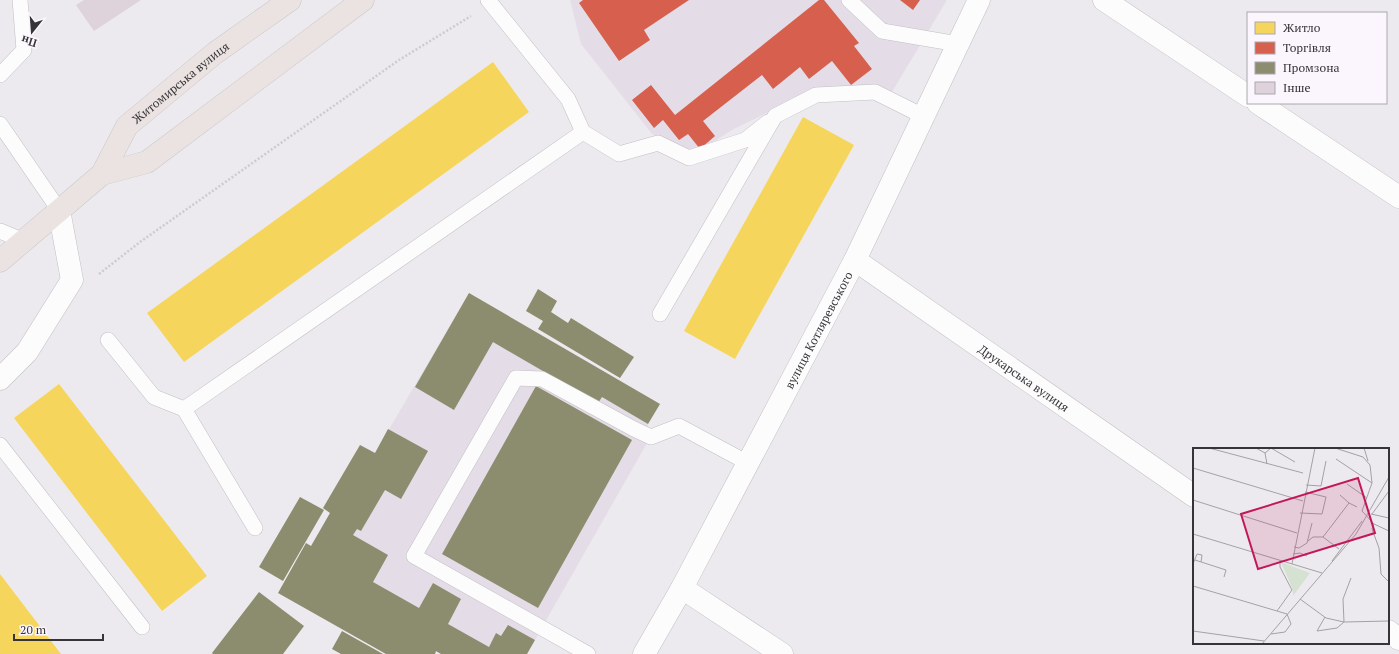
<svg xmlns="http://www.w3.org/2000/svg" width="1399" height="654" viewBox="0 0 1399 654" font-family="'PT Serif',serif">
  <style>
    .built { fill: #e4dde7 }
    .homes { fill: #f6d55c }
    .shops { fill: #d6604d }
    .industry { fill: #8c8c6e }
    .building { fill: #ded3da }
    .lines { fill: none; stroke-linecap: round; stroke-linejoin: round }
    .service-casing { stroke: #c1bfc2; stroke-width: 16 }
    .minor-casing { stroke: #c1bfc2; stroke-width: 23 }
    .primary-casing { stroke: #c9c7ca; stroke-width: 23 }
    .path { stroke: #cccbcd; stroke-width: 2.5; stroke-dasharray: 2 2; stroke-linecap: butt }
    .service { stroke: #fcfcfd; stroke-width: 15 }
    .minor { stroke: #fcfcfd; stroke-width: 22 }
    .primary { stroke: #ebe3e1; stroke-width: 22 }
    .labels { text-anchor: middle; dominant-baseline: central; stroke-width: 4; stroke-linejoin: round; paint-order: stroke }
    .street-label { font-size: 12px; fill: #363437; stroke: #fbf5fe }
    .inset-road { fill: none; stroke: #a4a1a5; stroke-width: 1 }
    .view { fill: #c2185b; fill-opacity: 0.15; stroke: #c2185b; stroke-width: 2 }
    .inset-edge { fill: none; stroke: #363437; stroke-width: 2 }
  </style>
  <rect width="100%" height="100%" fill="#edeaef"/>
  <path class="built" d="M 570,0 L 947,0 L 892,92 L 869,85 L 814,90 L 734,129 L 694,154 L 652,134 L 581,44 Z
    M 469,293 L 660,404 L 648,424 L 646,445 L 527,654 L 441,654 L 436,652 L 435,654 L 386,654 L 280,594 L 306,543 L 312,546 L 330,513 L 323,508 L 360,445 L 375,453 Z"/>
  <path class="homes" d="M 493,62 L 529,112 L 184,362 L 147,313 Z
    M 803,117 L 854,145 L 735,359 L 684,331 Z
    M 59,384 L 207,576 L 162,611 L 14,418 Z
    M 0,574 L 61,654 L 0,654 Z"/>
  <path class="shops" d="M 583,0 L 689,0 L 644,30 L 650,40 L 619,61 L 579,3 Z
    M 819,0 L 824,0 L 859,43 L 854,46 L 872,69 L 851,85 L 832,61 L 809,79 L 800,67 L 773,89 L 762,75 L 703,121 L 715,136 L 700,149 L 688,134 L 679,140 L 663,120 L 654,128 L 632,100 L 651,85 L 675,115 Z
    M 900,0 L 920,0 L 913,10 Z"/>
  <path class="industry" d="M 538,289 L 557,301 L 551,312 L 568,323 L 571,318 L 634,357 L 620,378 L 538,329 L 543,321 L 526,311 Z
    M 469,293 L 660,404 L 648,424 L 602,397 L 598,403 L 493,342 L 454,410 L 415,387 Z
    M 536,386 L 632,440 L 538,608 L 442,554 Z
    M 388,429 L 428,451 L 401,499 L 385,490 L 361,531 L 357,529 L 353,535 L 388,555 L 373,582 L 419,608 L 433,583 L 461,599 L 448,624 L 489,647 L 496,633 L 501,636 L 508,625 L 535,640 L 527,654 L 441,654 L 436,651 L 435,654 L 386,654 L 278,593 L 306,543 L 311,546 L 330,513 L 323,508 L 360,445 L 375,453 Z
    M 300,497 L 324,510 L 283,581 L 259,567 Z
    M 259,592 L 304,626 L 283,654 L 213,654 L 212,653 Z
    M 342,631 L 383,654 L 341,654 L 332,649 Z"/>
  <path class="building" d="M 84,0 L 141,0 L 94,31 L 76,5 Z"/>
  <g class="lines">
    <defs>
      <path id="service" d="M 849,0 L 882,31 L 958,44
        M 0,75 L 24,50 L 20,0
        M 0,124 L 59,210
        M 583,132 L 619,154 L 658,143 L 689,158 L 745,140 L 768,122
        M 0,231 L 24,241
        M 660,314 L 775,116 L 816,95 L 875,92 L 923,116
        M 108,340 L 154,397 L 184,409 L 583,132 L 568,99 L 488,0
        M 184,409 L 255,528
        M 0,445 L 142,627
        M 588,654 L 414,556 L 516,378 L 542,379 L 634,429 L 651,437 L 679,426 L 748,463"/>
      <g id="minor">
        <path d="M 1104,0 L 1248,96"/>
        <path d="M 1258,103 L 1399,197"/>
        <path id="s1" d="M 855,260 L 1194,496"/>
        <path d="M 0,379 L 27,352 L 72,280 L 59,210"/>
        <path d="M 682,588 L 782,654"/>
        <path d="M 1388,631 L 1399,639"/>
        <path id="s2" d="M 644,654 L 682,588 L 855,260 L 979,0"/>
      </g>
      <g id="primary">
        <path d="M 102,174 L 147,162 L 363,0"/>
        <path id="s3" d="M 0,261 L 102,174 L 127,126 L 215,53 L 290,0"/>
      </g>
    </defs>
    <use href="#service" class="service-casing"/>
    <use href="#minor" class="minor-casing"/>
    <use href="#primary" class="primary-casing"/>
    <path class="path" d="M 99,274 L 140,242 L 399,60 L 471,16"/>
    <use href="#service" class="service"/>
    <use href="#minor" class="minor"/>
    <use href="#primary" class="primary"/>
  </g>
  <g class="labels">
    <g class="street-label">
      <text stroke="none"><textPath href="#s3" startOffset="257">Житомирська вулиця</textPath></text>
      <text stroke="none"><textPath href="#s2" startOffset="368">вулиця Котляревського</textPath></text>
      <text stroke="none"><textPath href="#s1" startOffset="206">Друкарська вулиця</textPath></text>
    </g>
  </g>
  <g transform="translate(1193 448)">
    <rect width="196" height="196" fill="#edeaef"/>
    <path d="M 88,114 L 117,125 L 100,148 L 100,142 Z" fill="#d5e2d1"/>
    <path class="inset-road" d="M 16,0 L 110,25M 63,0 L 72,5 L 74,16M 142,0 L 170,9 L 177,17 L 179,35 L 169,63 L 181,76 L 196,83M 171,0 L 175,13M 72,5 L 78,0 L 102,14M 143,11 L 179,35M 0,20 L 110,53M 154,36 L 174,50M 113,37 L 128,38 L 133,13M 147,47 L 156,55M 0,52 L 104,85M 107,65 L 129,66 L 133,49 L 112,44M 178,66 L 196,70M 179,66 L 196,43M 181,76 L 179,81 L 186,100 L 188,126 L 196,134M 0,86 L 129,125M 115,93 L 120,89 L 130,89M 101,99 L 106,100 L 114,95 L 119,75M 146,101 L 130,89 L 156,55 L 164,59M 100,106 L 107,105 L 114,108M 2,112 L 33,122 L 31,129M 139,113 L 169,73M 0,116 L 4,106 L 9,107 L 8,114M 99,116 L 122,0M 0,138 L 94,166 L 98,176 L 92,184 L 78,186M 107,151 L 133,170 L 151,174 L 150,151 L 158,130M 84,163 L 99,142 L 87,119 L 87,113M 132,169 L 124,183 L 144,180 L 151,174 L 196,173M 0,183 L 71,193M 69,196 L 163,86 L 196,29"/>
    <path class="view" d="M 165,30 L 182,85 L 65,121 L 48,66 Z"/>
    <rect width="196" height="196" class="inset-edge"/>
  </g>
  <rect x="1247" y="12" width="140" height="92" fill="#fbf5fe" stroke="#aca8ae"/>
  <rect x="1255" y="22" width="20" height="12" fill="#f6d55c" stroke="#aca8ae"/>
  <text x="1283" y="32" font-size="12" fill="#363437">Житло</text>
  <rect x="1255" y="42" width="20" height="12" fill="#d6604d" stroke="#aca8ae"/>
  <text x="1283" y="52" font-size="12" fill="#363437">Торгівля</text>
  <rect x="1255" y="62" width="20" height="12" fill="#8c8c6e" stroke="#aca8ae"/>
  <text x="1283" y="72" font-size="12" fill="#363437">Промзона</text>
  <rect x="1255" y="82" width="20" height="12" fill="#ded3da" stroke="#aca8ae"/>
  <text x="1283" y="92" font-size="12" fill="#363437">Інше</text>
  <g transform="translate(32 32) rotate(197)" stroke="#fbf5fe" stroke-width="3" paint-order="stroke">
  <path d="M0-3L7 15L0 10L-7 15Z" fill="#363437"/>
  <text y="-6" font-size="11" font-weight="bold" text-anchor="middle" fill="#363437">Пн</text>
  </g>
  <path d="M14 634v6h89v-6" fill="none" stroke="#363437" stroke-width="2"/>
  <text x="20" y="634" font-size="12" fill="#363437" stroke="#fbf5fe" stroke-width="3" paint-order="stroke">20 m</text>
</svg>
